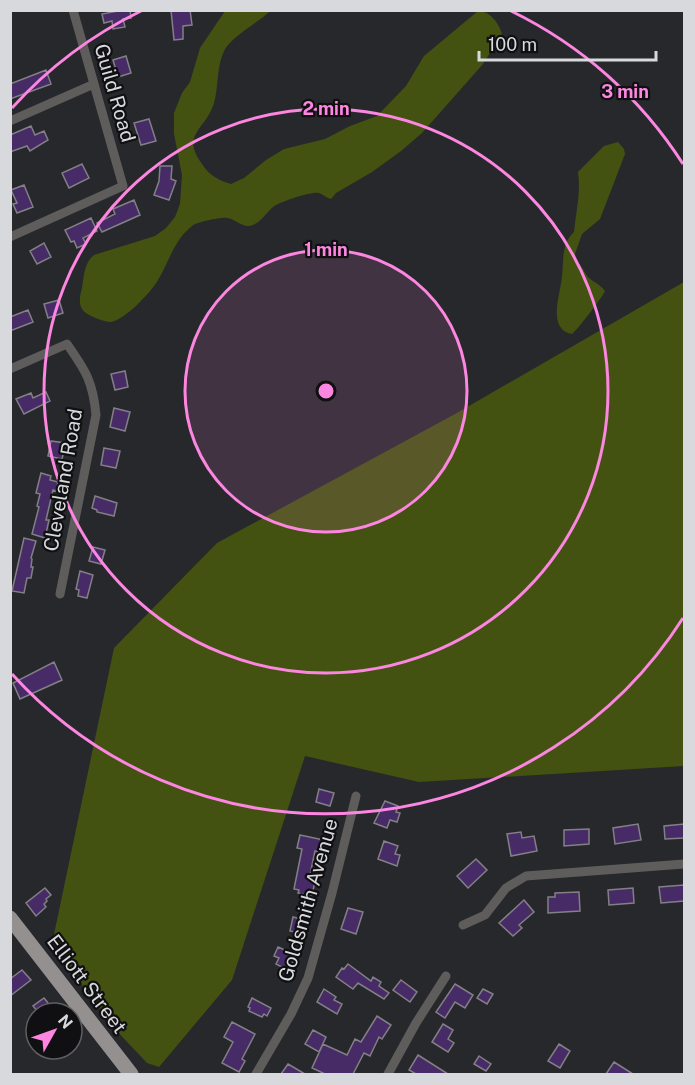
<svg xmlns="http://www.w3.org/2000/svg" width="695" height="1085" viewBox="0 0 695 1085" font-family="'Public Sans',sans-serif">
  <style>
    .green { fill: #435211 }
    .building { fill: #472b67; stroke: #828085; stroke-width: 1.5 }
    .lines { fill: none; stroke-linecap: round; stroke-linejoin: round }
    .street { stroke: #5f5c5c; stroke-width: 9 }
    .primary { stroke: #959090; stroke-width: 15 }
    .ring { fill: none; stroke: #fd86e1; stroke-width: 3 }
    .labels { text-anchor: middle; dominant-baseline: central; stroke-width: 4.5; stroke-linejoin: round; paint-order: stroke }
    .street-label { font-size: 20px; fill: #d8d9dc; stroke: #101012 }
    .centre { fill: #fd86e1; stroke: #101012; stroke-width: 3 }
    .ring-label { font-size: 18px; text-anchor: middle; font-weight: bold; fill: #fd86e1; stroke: #101012; stroke-width: 4.5; stroke-linejoin: round; paint-order: stroke }
  </style>
  <rect width="100%" height="100%" fill="#27282c"/>
  <path class="green" d="M 225,11 L 270,11 C 259,22 234,35 225,49 C 216,66 219,86 214,103 C 206,130 180,134 202,164 C 210,176 218,180 231,184 L 244,178 L 266,160 L 284,149 L 325,139 L 350,126 L 377,116 L 406,86 L 424,56 L 478,11 C 490,11 499,23 502,34 L 483,64 L 422,133 L 401,151 L 372,172 L 336,193 L 331,199 C 327,198 324,195 319,193 C 312,191 279,202 273,207 C 266,213 261,222 253,225 C 243,229 236,219 227,218 C 221,217 197,222 192,226 C 174,240 169,262 158,280 C 152,291 125,320 111,322 C 105,322 91,317 86,313 C 77,307 80,296 82,288 C 84,276 84,263 94,255 L 155,236 L 166,228 L 175,217 L 180,204 L 182,175 L 174,134 L 174,113 L 182,93 L 190,82 L 200,48 Z
    M 618,142 L 624,149 L 625,154 L 600,219 L 582,234 L 575,254 L 576,261 C 583,266 584,273 589,278 C 595,283 600,284 605,291 C 601,299 579,328 572,334 C 546,329 561,293 562,276 C 564,260 561,244 574,232 C 576,212 581,192 578,172 L 604,146 Z
    M 684,282 L 684,766 L 419,782 L 305,756 L 232,980 L 159,1067 L 147,1063 L 114,1028 L 52,944 L 114,648 L 217,543 L 455,414 Z"/>
  <path class="building" d="M 123,10 L 130,10 L 131,18 L 123,19 L 125,27 L 113,29 L 112,21 L 104,23 L 102,14 Z
    M 171,10 L 190,10 L 192,25 L 183,26 L 183,39 L 174,40 Z
    M 126,56 L 131,73 L 118,77 L 113,60 Z
    M 46,70 L 51,84 L 10,99 L 10,84 Z
    M 149,119 L 156,141 L 141,145 L 134,123 Z
    M 31,126 L 35,135 L 44,131 L 48,140 L 30,151 L 27,146 L 10,152 L 10,135 Z
    M 82,164 L 89,178 L 69,188 L 62,173 Z
    M 160,166 L 172,166 L 171,179 L 176,181 L 169,200 L 154,195 L 159,181 Z
    M 24,185 L 33,207 L 17,213 L 13,204 L 17,203 L 11,190 Z
    M 134,200 L 140,215 L 102,232 L 97,223 L 115,214 L 113,209 Z
    M 91,218 L 97,231 L 83,238 L 86,244 L 77,248 L 74,241 L 71,242 L 65,230 Z
    M 44,243 L 51,257 L 37,264 L 30,251 Z
    M 59,300 L 63,313 L 48,318 L 44,304 Z
    M 28,310 L 33,322 L 10,331 L 10,317 Z
    M 125,371 L 128,387 L 115,390 L 111,374 Z
    M 46,392 L 50,401 L 24,414 L 16,399 L 31,393 L 33,398 Z
    M 114,408 L 130,412 L 125,431 L 110,427 Z
    M 51,441 L 66,443 L 62,459 L 48,456 Z
    M 104,448 L 120,451 L 116,468 L 101,465 Z
    M 41,473 L 51,476 L 50,480 L 58,482 L 56,491 L 53,490 L 46,520 L 49,520 L 45,538 L 32,534 L 39,507 L 37,506 L 40,494 L 36,493 Z
    M 95,496 L 117,503 L 114,516 L 97,512 L 97,510 L 92,508 Z
    M 24,538 L 36,541 L 31,558 L 32,559 L 31,567 L 33,567 L 31,578 L 27,578 L 24,593 L 12,591 Z
    M 93,547 L 105,550 L 101,564 L 89,561 Z
    M 80,571 L 93,575 L 87,598 L 78,596 L 79,590 L 76,589 Z
    M 54,662 L 62,680 L 20,699 L 13,683 Z
    M 319,789 L 334,793 L 330,806 L 316,802 Z
    M 385,801 L 398,806 L 396,812 L 400,813 L 397,822 L 390,820 L 387,828 L 374,823 Z
    M 638,824 L 641,840 L 615,844 L 613,828 Z
    M 684,824 L 684,838 L 665,839 L 664,826 Z
    M 589,829 L 589,844 L 564,846 L 564,830 Z
    M 521,832 L 522,838 L 534,836 L 537,851 L 511,856 L 507,834 Z
    M 300,835 L 324,840 L 322,853 L 315,851 L 309,880 L 315,881 L 312,896 L 298,893 L 299,890 L 294,889 L 302,849 L 297,848 Z
    M 384,841 L 398,846 L 395,854 L 400,855 L 397,866 L 378,859 Z
    M 476,859 L 487,870 L 468,888 L 457,876 Z
    M 684,885 L 684,901 L 661,903 L 659,887 Z
    M 45,888 L 51,895 L 46,899 L 47,901 L 44,904 L 46,907 L 36,916 L 26,903 Z
    M 633,888 L 634,903 L 609,905 L 608,890 Z
    M 579,892 L 580,911 L 548,913 L 548,897 L 555,897 L 555,893 Z
    M 524,900 L 534,912 L 519,925 L 522,928 L 513,936 L 499,923 Z
    M 348,908 L 363,912 L 356,934 L 341,929 Z
    M 293,917 L 307,920 L 304,934 L 290,931 Z
    M 278,947 L 296,955 L 289,971 L 276,964 L 279,958 L 274,956 Z
    M 348,964 L 371,981 L 373,977 L 381,982 L 379,986 L 389,993 L 384,999 L 358,983 L 353,989 L 336,977 L 342,968 L 344,969 Z
    M 22,970 L 31,980 L 10,996 L 10,979 Z
    M 401,980 L 417,992 L 410,1002 L 393,990 Z
    M 455,984 L 473,995 L 465,1008 L 455,1002 L 445,1018 L 436,1012 Z
    M 324,989 L 336,997 L 334,1000 L 342,1004 L 337,1014 L 317,1002 Z
    M 483,989 L 493,994 L 487,1004 L 477,998 Z
    M 44,998 L 56,1013 L 39,1013 L 33,1006 Z
    M 252,998 L 271,1008 L 267,1016 L 264,1014 L 262,1017 L 249,1011 L 250,1008 L 248,1007 Z
    M 377,1016 L 391,1025 L 382,1039 L 379,1037 L 370,1056 L 364,1053 L 353,1074 L 325,1074 L 312,1068 L 323,1044 L 347,1055 L 355,1039 L 361,1042 Z
    M 232,1022 L 255,1034 L 242,1059 L 245,1061 L 239,1072 L 222,1063 L 233,1042 L 224,1037 Z
    M 443,1024 L 453,1030 L 448,1039 L 454,1043 L 448,1052 L 432,1042 Z
    M 313,1030 L 326,1037 L 319,1052 L 305,1044 Z
    M 559,1044 L 570,1051 L 560,1068 L 548,1061 Z
    M 418,1055 L 448,1074 L 416,1074 L 409,1070 Z
    M 479,1056 L 491,1064 L 486,1071 L 474,1064 Z
    M 614,1062 L 633,1074 L 606,1074 Z
    M 288,1064 L 305,1074 L 281,1074 Z"/>
  <g class="lines">
    <path class="street" d="M 10,121 L 94,84
      M 10,237 L 123,186 L 73,10
      M 10,369 L 67,344 C 86,371 93,382 96,415 L 60,594
      M 463,925 L 485,915 L 506,888 L 526,876 L 684,864
      M 256,1074 L 291,1014 L 308,978 L 332,893 L 356,796
      M 388,1074 L 416,1023 L 446,976"/>
    <path class="primary" d="M 10,918 L 131,1074"/>
  </g>
  <circle cx="326" cy="391" r="141" fill="#fd86e1" fill-opacity=".12"/>
  <g class="ring">
    <circle cx="326" cy="391" r="141"/>
    <circle cx="326" cy="391" r="282"/>
    <path d="M683 618A423 423 0 0 1 12 674M12 108A423 423 0 0 1 141 11M511 11A423 423 0 0 1 683 164"/>
  </g>
  <g class="labels">
    <g class="street-label">
      <text transform="translate(115 93) rotate(74)">Guild Road</text>
      <text transform="translate(63 480) rotate(-80)">Cleveland Road</text>
      <text transform="translate(308 900) rotate(-74)">Goldsmith Avenue</text>
      <text transform="translate(87 984) rotate(53)">Elliott Street</text>
    </g>
  </g>
  <circle cx="326" cy="391" r="9" class="centre"/>
  <g class="ring-label">
    <text x="625" y="98">3 min</text>
    <text x="326" y="115">2 min</text>
    <text x="326" y="256">1 min</text>
  </g>
  <rect width="695" height="1085" fill="none" stroke="#d8d9dc" stroke-width="24"/>
  <g transform="translate(54 1031) rotate(50)"><circle r="28" fill="#101012" stroke="#606063" stroke-width="1.5"/>
  <path d="M0-4.5L10 22L0 15L-10 22Z" fill="#fd86e1"/>
  <text y="-9" font-size="16" font-weight="bold" text-anchor="middle" fill="#d8d9dc">N</text>
  </g>
  <path d="M479 51v9h177v-9" fill="none" stroke="#d8d9dc" stroke-width="3"/>
  <text x="488" y="51" font-size="18" fill="#d8d9dc" stroke="#101012" stroke-width="4.5" paint-order="stroke">100 m</text>
</svg>
